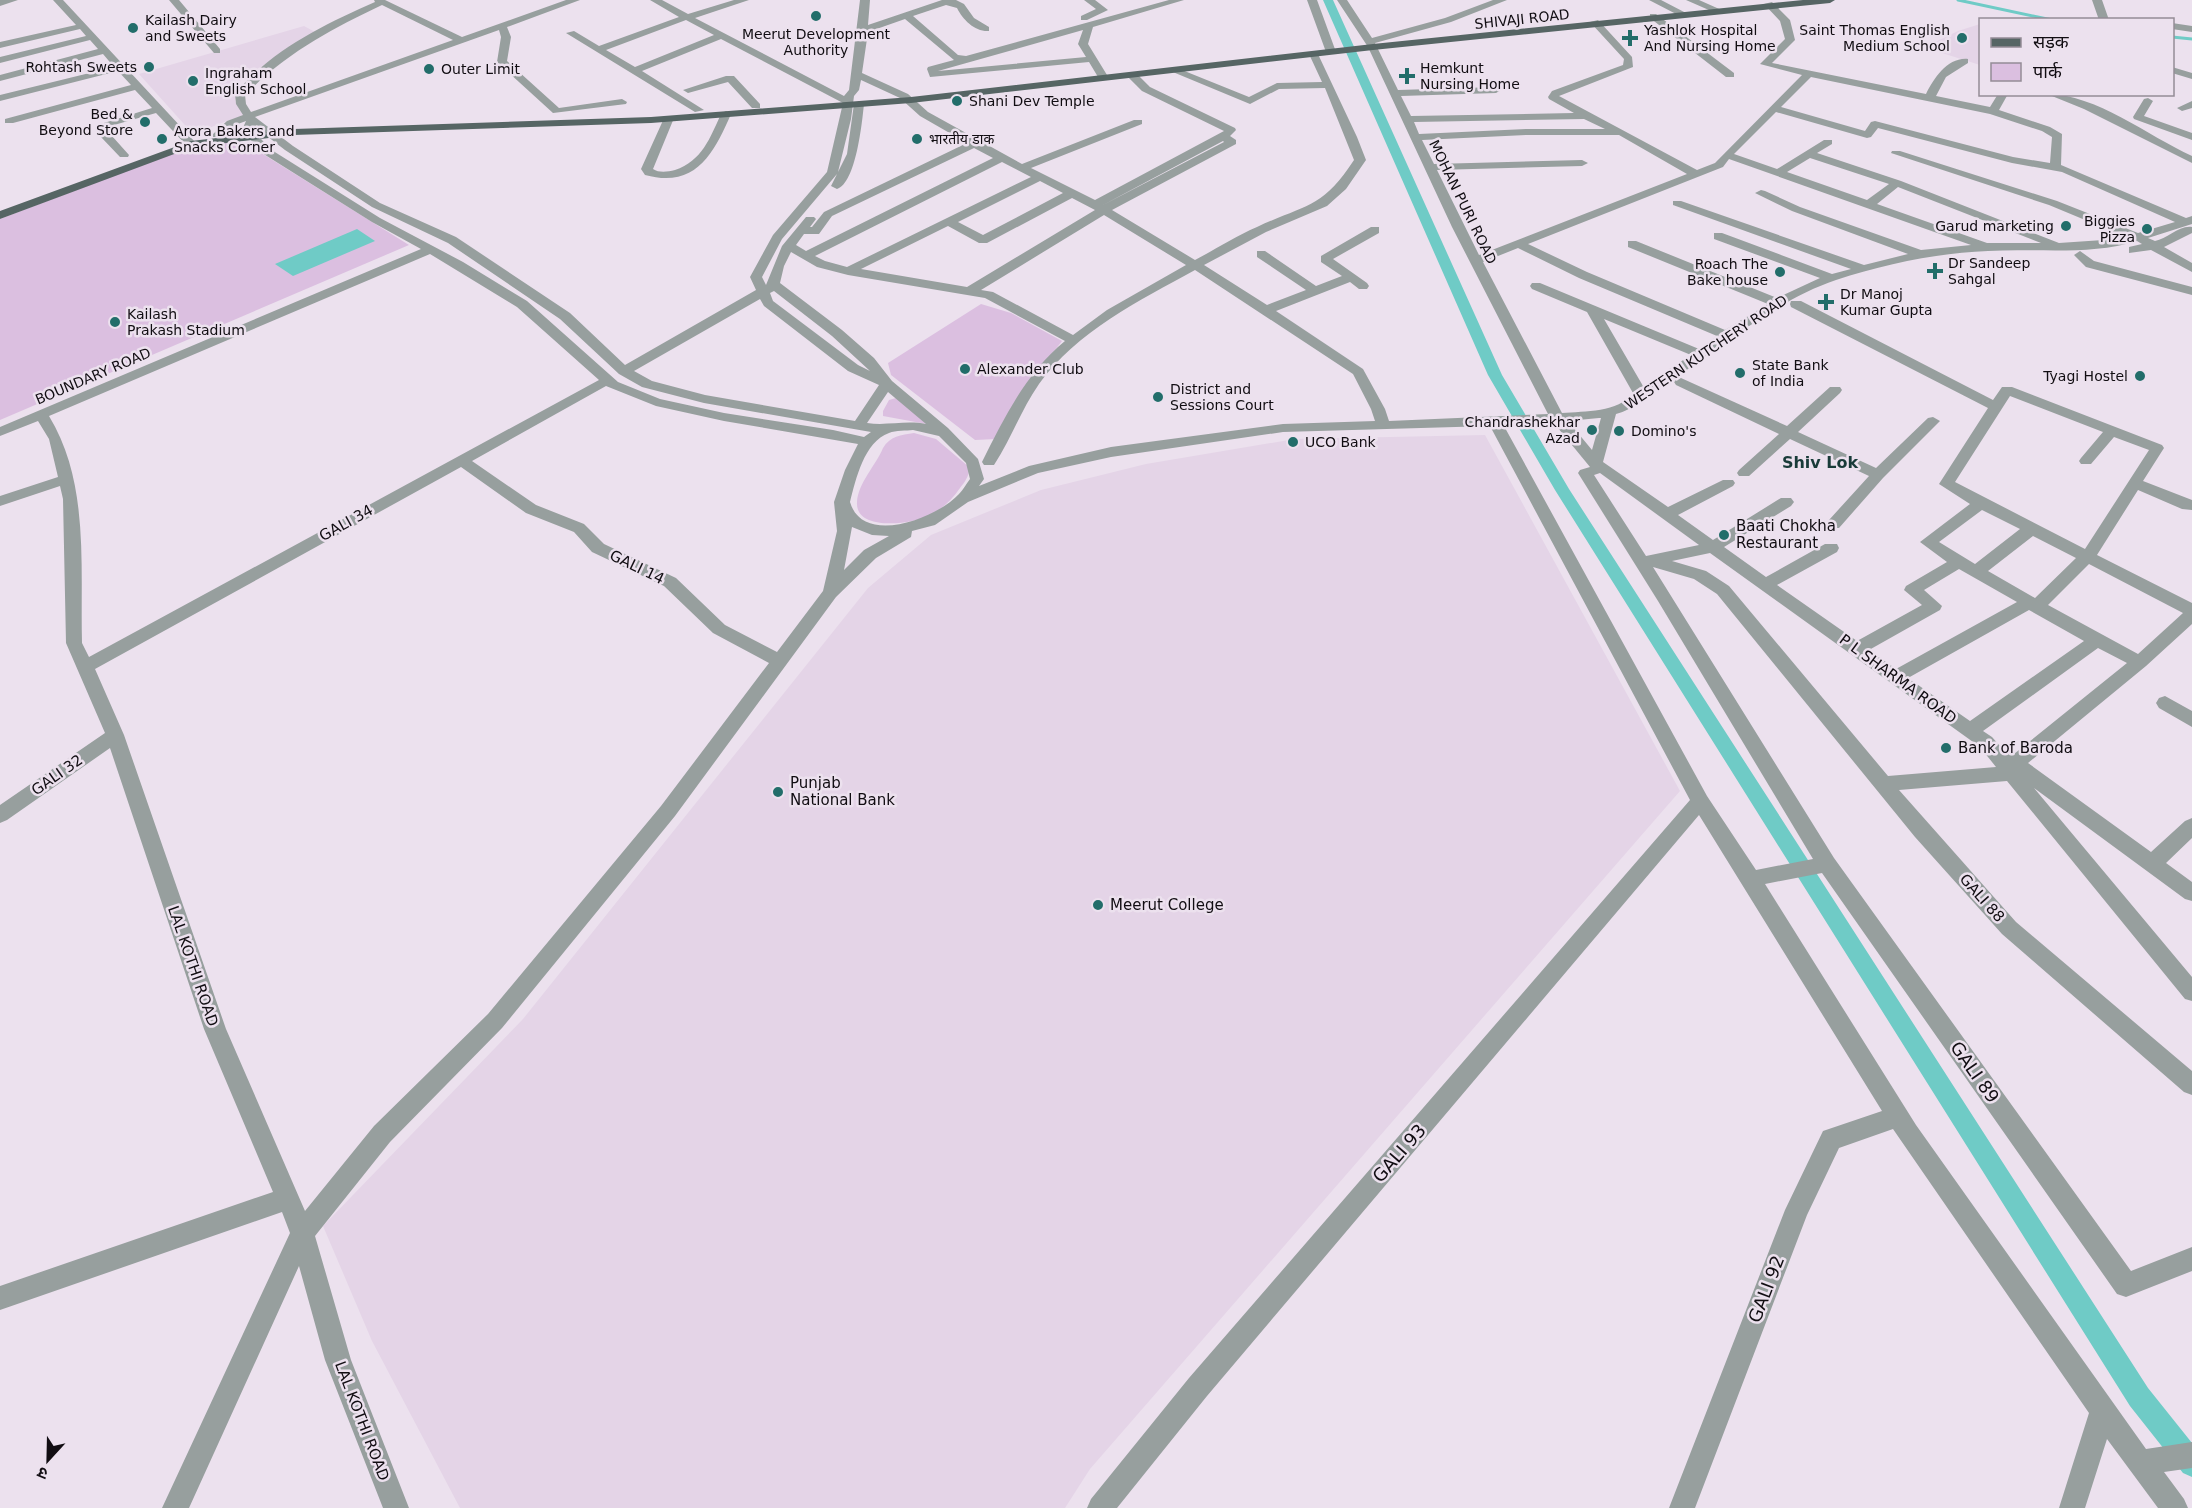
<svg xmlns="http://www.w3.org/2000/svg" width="2192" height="1508" viewBox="0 0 2192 1508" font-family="'DejaVu Sans','Noto Sans Devanagari',sans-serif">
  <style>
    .built { fill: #e4d4e7 }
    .green { fill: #dbbfe0 }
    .water { fill: #6fcbc6 }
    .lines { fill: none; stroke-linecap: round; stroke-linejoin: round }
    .stream { stroke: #6fcbc6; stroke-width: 3 }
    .canal { fill: #6fcbc6; fill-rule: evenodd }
    .minor { fill: #979f9e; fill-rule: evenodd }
    .major { fill: #566564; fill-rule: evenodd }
    .poi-dot { fill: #226d6a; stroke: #ece1ee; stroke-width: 2 }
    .labels { text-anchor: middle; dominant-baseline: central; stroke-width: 5; stroke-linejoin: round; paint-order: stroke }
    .far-street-label { font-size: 14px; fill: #110d12; stroke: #ece1ee }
    .far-poi-label { font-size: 14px; fill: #110d12; stroke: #ece1ee; text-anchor: start }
    .street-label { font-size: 15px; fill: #110d12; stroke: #ece1ee }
    .poi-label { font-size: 15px; fill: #110d12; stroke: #ece1ee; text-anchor: start }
    .neighbourhood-label { font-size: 16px; font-weight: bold; fill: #193b39; stroke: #ece1ee }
    .near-street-label { font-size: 18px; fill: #110d12; stroke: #ece1ee }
  </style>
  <rect width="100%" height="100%" fill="#ece1ee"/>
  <path class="built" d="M 1980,24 L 1980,65 L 1939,52 L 1929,45 L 1958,31 Z
    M 304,26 L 315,32 L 251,77 L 241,79 L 235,101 L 243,115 L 193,134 L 139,74 Z
    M 1485,435 L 1680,791 L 1090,1469 L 1065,1508 L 460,1508 L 372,1341 L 323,1226 L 523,1019 L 868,588 L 931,535 L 1041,490 L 1146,464 L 1295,439 Z"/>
  <path class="green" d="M 216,142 L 245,143 L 409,245 L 0,420 L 0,219 L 186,148 Z
    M 981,304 L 1011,313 L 1062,341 L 1027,386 L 996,439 L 975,440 L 891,375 L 888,363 Z
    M 896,398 L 932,425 L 883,416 L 883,411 L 889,400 Z
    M 914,433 L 936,439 L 969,467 C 970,475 965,482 960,488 C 952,500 941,510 929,516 C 912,524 855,532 857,502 C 858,483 876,465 883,448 C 890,436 901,435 914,433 Z"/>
  <path class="water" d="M 357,229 L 375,241 L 293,276 L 275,264 Z"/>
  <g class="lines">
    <path class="stream" d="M 1958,0 L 2052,20
      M 2172,37 L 2192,39"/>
    <path class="canal" d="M 1323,0 L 1333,0 L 1502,375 L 1569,489 L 2148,1388 L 2192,1443 L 2192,1477 L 2183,1473 L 2130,1406 L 1555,490 L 1488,375 Z"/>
    <path class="minor" d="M 0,0 L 18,0 L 0,6 Z
      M 53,0 L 63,0 L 195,142 L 195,146 L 187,146 L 156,113 L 114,125 L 112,136 L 129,155 L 128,157 L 120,157 L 101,137 L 104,123 L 152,108 L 135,90 L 13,123 L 5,123 L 5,119 L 131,85 L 118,71 L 0,101 L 0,95 L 114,67 L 103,54 L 0,81 L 0,75 L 98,49 L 90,40 L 0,63 L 0,57 L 86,36 L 80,29 L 0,48 L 0,42 L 76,25 Z
      M 169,0 L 179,0 L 220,49 L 220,53 L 214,53 Z
      M 374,0 L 385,0 L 462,37 L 566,0 L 580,0 L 507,27 L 511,37 L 507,61 L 559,108 L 622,99 L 627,102 L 626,104 L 553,113 L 497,62 L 501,37 L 499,30 L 255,117 L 293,146 L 380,203 L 456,237 L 570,313 L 625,365 L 756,290 L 750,277 L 773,235 L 827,172 L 843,103 L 721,39 L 642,71 L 704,110 L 695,112 L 566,33 L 574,31 L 599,46 L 679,17 L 650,0 L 662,0 L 688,14 L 734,0 L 749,0 L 695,18 L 844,96 L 849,90 L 860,0 L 870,0 L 868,25 L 942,0 L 956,0 L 964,4 L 974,18 L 989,27 L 989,31 C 975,32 963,20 957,8 L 946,5 L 913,16 L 958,55 L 966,56 L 1169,0 L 1184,0 L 1093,27 L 1088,44 L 1107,75 L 1102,78 L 1098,77 L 1089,62 L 930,77 L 927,69 L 928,67 L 954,60 L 905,19 L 868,32 L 862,73 L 908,94 L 928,112 L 1022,164 L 1134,120 L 1142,120 L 1142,124 L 1031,168 L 1095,200 L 1224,131 L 1142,91 L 1128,77 L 1128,73 L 1136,73 L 1150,87 L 1235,128 L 1236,130 L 1230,136 L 1236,140 L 1236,144 L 1112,210 L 1195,260 C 1216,249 1236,236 1257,227 C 1306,204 1322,209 1354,160 L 1325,88 L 1279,89 L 1250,104 L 1168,70 L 1177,68 L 1249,97 L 1277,83 L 1322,82 L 1309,54 L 1317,52 L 1357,137 L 1366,160 L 1346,189 L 1327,206 L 1266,232 L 1204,265 L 1267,305 L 1306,290 L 1257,257 L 1257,251 L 1265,251 L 1316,286 L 1342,276 L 1321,262 L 1321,256 L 1371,227 L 1379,227 L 1379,233 L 1333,259 L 1367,283 L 1369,286 L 1367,289 L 1359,289 L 1350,282 L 1276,311 L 1363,369 L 1385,409 L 1389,421 L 1548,414 L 1452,227 L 1368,47 L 1337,0 L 1347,0 L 1372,38 L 1445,18 L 1493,0 L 1507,0 L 1451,22 L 1375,43 L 1398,90 L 1496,87 L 1501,90 L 1496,93 L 1401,96 L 1411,116 L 1574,113 L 1549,99 L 1548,97 L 1552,91 L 1623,65 L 1624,59 L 1590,22 L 1598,20 L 1632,57 L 1633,67 L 1559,96 L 1697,170 L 1715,163 L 1802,75 L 1760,64 L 1785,39 L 1780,21 L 1764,4 L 1772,2 L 1790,20 L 1795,40 L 1772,63 L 1926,94 C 1934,78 1948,57 1968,59 L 1968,63 L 1946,77 L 1936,96 L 1990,107 L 1998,94 L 2008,94 L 1999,110 L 2050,127 L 2062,134 L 2061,165 L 2186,218 L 2192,216 L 2192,224 L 2148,238 L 2155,241 C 2167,239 2179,225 2192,227 L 2192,233 L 2164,247 L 2192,263 L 2192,272 L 2151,250 L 2129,253 L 2129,247 L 2142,244 L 2137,241 C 2089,256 2037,248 1988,251 C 1937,253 1885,264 1836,280 C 1768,303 1715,355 1654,391 C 1639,400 1635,409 1616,414 L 1603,462 L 1668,507 L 1723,480 L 1733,480 L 1735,483 L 1733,486 L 1678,515 L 1713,540 L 1781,498 L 1791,498 L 1794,502 L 1791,506 L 1724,547 L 1766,577 L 1825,544 L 1837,544 L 1839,548 L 1837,552 L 1777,585 L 1857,641 L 1922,605 L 1904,590 L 1906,586 L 1947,562 L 1920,542 L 1970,504 L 1939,484 L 1988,408 L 1791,307 L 1790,304 L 1791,301 L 1801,301 L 1993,400 L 2002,387 L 2012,387 L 2162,445 L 2164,448 L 2143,481 L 2192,500 L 2192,510 L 2182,509 L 2138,490 L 2097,555 L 2192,603 L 2192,624 L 2146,666 L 2028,763 L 2151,852 L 2185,821 L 2192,818 L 2192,838 L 2166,863 L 2192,882 L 2192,901 L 2185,899 L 2034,788 L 2192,977 L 2192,1001 L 2185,999 L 2007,781 L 1899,790 L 2016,922 L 2192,1071 L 2192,1095 L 2184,1092 L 2002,934 L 1915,837 L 1717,594 L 1694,579 L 1653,567 L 1834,858 L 2131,1271 L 2192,1247 L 2192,1271 L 2126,1297 L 2117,1294 L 1822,873 L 1765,884 L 1916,1125 L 2146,1449 L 2192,1442 L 2192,1468 L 2164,1472 L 2184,1499 L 2188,1508 L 2158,1508 L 2107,1439 L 2085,1508 L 2059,1508 L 2089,1413 L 1893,1129 L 1839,1148 L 1807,1215 L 1695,1508 L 1669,1508 L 1785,1210 L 1823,1131 L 1882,1111 L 1699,815 L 1207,1396 L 1117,1508 L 1087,1508 L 1091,1499 L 1189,1378 L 1690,800 L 1490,426 L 1283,432 L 1111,457 L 1038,473 L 968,502 L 935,525 L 912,531 L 911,537 L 876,558 L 836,597 L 675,816 L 502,1028 L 390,1142 L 315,1236 L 351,1360 L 409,1508 L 383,1508 L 325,1360 L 299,1266 L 189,1508 L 162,1508 L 290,1233 L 282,1212 L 0,1310 L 0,1286 L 273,1192 L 204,1029 L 110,748 L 7,820 L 0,823 L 0,805 L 105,733 L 66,643 L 63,499 L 60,486 L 0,506 L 0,496 L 58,477 L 49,439 L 38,421 L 0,436 L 0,427 L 421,249 L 372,222 L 262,153 L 242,130 L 246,121 L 235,125 L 221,137 L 213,137 L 212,135 L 227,121 L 243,115 L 236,104 L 235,94 C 271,50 325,24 375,2 ZM 382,5 L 453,40 L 251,112 L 246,104 L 245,95 C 285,54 331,29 382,5 ZM 686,20 L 714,35 L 635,67 L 606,50 ZM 1083,30 L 1078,44 L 1086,57 L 938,71 ZM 1811,77 L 1990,114 L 2042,131 L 2052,137 L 2050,163 L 2013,157 L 1875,121 L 1871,122 L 1865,131 L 1781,107 ZM 861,80 L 900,98 L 920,116 L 967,143 L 824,212 L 812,227 L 810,227 L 816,219 L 814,217 L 806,217 L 782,246 L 766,285 L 762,277 L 782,239 L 837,174 L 831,186 L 837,189 C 856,183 862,123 864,104 L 859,101 L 854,104 L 847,154 L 838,172 L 851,119 L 854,96 L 859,90 ZM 1776,112 L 1867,138 L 1871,137 L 1878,128 L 2012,163 L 2062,172 L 2175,222 L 2138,233 L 2057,201 L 1900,151 L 1892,151 L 1891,153 L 2049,205 L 2126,237 L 2118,239 L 2059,243 L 1901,181 L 1817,153 L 1832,144 L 1832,140 L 1824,140 L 1777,169 L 1734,154 ZM 1584,119 L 1605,129 L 1526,129 L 1419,134 L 1414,122 ZM 254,126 L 285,150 L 372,207 L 448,243 L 560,319 L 619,374 L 642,387 L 704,403 L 871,432 L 864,437 L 833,430 L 724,413 L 660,399 L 618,382 L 527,301 L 463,262 L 380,218 L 270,149 L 253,130 ZM 1526,135 L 1619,135 L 1687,174 L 1479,255 L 1437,170 L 1582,166 L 1588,163 L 1582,160 L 1434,164 L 1422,140 ZM 1223,141 L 1224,142 L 1103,205 ZM 974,148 L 993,158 L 806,251 L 796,245 L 804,234 L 819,234 L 832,216 ZM 1810,158 L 1889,184 L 1867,200 L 1787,172 ZM 1729,159 L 1971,245 L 1921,250 L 1800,207 L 1765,191 L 1761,190 L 1755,193 L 1792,211 L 1908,254 L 1864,265 L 1681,201 L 1673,201 L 1673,205 L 1851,269 L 1832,274 L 1722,233 L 1714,233 L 1714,239 L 1820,278 L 1777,298 L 1636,241 L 1628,241 L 1628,247 L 1768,304 L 1725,330 L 1587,272 L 1528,244 L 1723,167 ZM 1002,162 L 1031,177 L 847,267 L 825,261 L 815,256 ZM 1040,181 L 1063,193 L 983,235 L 958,222 ZM 1898,187 L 2041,243 L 1987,243 L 1877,204 ZM 1072,198 L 1095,210 L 967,287 L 861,269 L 948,226 L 979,243 L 987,243 ZM 1104,215 L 1186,265 L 1107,310 L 1073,335 L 993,292 L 981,290 ZM 1518,248 L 1579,278 L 1717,336 L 1699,349 L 1540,283 L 1532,283 L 1530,286 L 1532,289 L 1587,312 L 1633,393 C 1618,413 1585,411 1562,413 L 1483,262 ZM 791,252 L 817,267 L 848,275 L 985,298 L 1065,341 C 1026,373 1004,418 982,462 L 984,465 L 994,465 C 1011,439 1021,410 1039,384 C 1076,332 1140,300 1195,270 L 1353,374 L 1371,409 L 1375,421 L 1283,424 L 1111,447 L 1029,466 L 979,486 L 984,479 L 978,459 L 948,428 L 892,381 L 874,358 L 842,330 L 780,283 L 784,266 ZM 430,254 L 517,307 L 599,380 L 89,657 L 82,643 C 80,568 90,483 49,416 ZM 774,291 L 832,336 L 870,371 L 858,365 L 773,301 L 770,293 ZM 760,299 L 764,306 L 848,371 L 879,385 L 855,421 L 705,395 L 652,381 L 634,371 ZM 1604,319 L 1691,355 L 1643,386 ZM 606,386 L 656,406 L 724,421 L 858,444 L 845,470 L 834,502 L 837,531 L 823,591 L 777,652 L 725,625 L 676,578 L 604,544 L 584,524 L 536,505 L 472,461 ZM 888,392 L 926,424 C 906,420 887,426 867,423 ZM 2010,396 L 2103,432 L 2081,458 L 2079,461 L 2081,464 L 2091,464 L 2114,437 L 2149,450 L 2085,549 L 1955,482 ZM 1599,418 L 1601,418 L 1592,450 L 1568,421 ZM 1553,422 L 1590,467 L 1580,470 L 1578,473 L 1658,601 L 1813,859 L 1756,870 L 1707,796 L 1504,426 ZM 913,430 L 939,436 L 966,463 L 970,479 C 966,484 963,490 959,494 C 937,518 863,547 850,502 C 856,479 864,442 889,433 C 896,430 906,431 913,430 ZM 461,467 L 526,513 L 574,532 L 592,552 L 664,586 L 713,633 L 769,663 L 661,806 L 488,1014 L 374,1126 L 305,1211 L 226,1029 L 124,735 L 95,669 ZM 1600,473 L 1699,545 L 1646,556 L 1594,475 ZM 1982,510 L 2020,529 L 1975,564 L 1939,542 ZM 852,527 L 872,535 L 889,536 L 864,550 L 844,570 ZM 2033,536 L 2076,558 L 2035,598 L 1988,571 ZM 1710,553 L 1980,747 L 1996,767 L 1888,776 L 1729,586 L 1706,571 L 1672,561 ZM 2089,564 L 2183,613 L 2138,654 L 2048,605 ZM 1959,569 L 2017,602 L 1896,669 L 1869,650 L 1940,610 L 1942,606 L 1924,590 ZM 2029,610 L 2084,641 L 1970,721 L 1908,678 ZM 2098,648 L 2127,663 L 2014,754 L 2006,753 L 1992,737 L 1983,731 Z
      M 1084,0 L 1095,0 L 1108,10 L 1087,20 L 1081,20 L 1081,16 L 1096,9 Z
      M 1307,0 L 1317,0 L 1336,52 L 1334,54 L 1326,52 Z
      M 1649,0 L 1661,0 L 1686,13 L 1678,15 Z
      M 1686,0 L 1699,0 L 1726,12 L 1718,14 Z
      M 2092,0 L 2102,0 L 2109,20 L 2099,20 Z
      M 1650,14 L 1656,14 L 1734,73 L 1734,77 L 1726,77 L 1650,18 Z
      M 2172,23 L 2192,26 L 2192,32 L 2172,29 Z
      M 2172,67 L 2192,73 L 2192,79 L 2172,73 Z
      M 726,76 L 734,76 L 760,104 L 760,108 L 752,108 L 728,82 L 688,93 L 683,90 Z
      M 2047,94 C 2096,94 2148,136 2192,156 L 2192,163 L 2084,109 Z
      M 2148,98 L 2153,101 L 2144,116 L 2192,133 L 2192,140 L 2134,119 L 2133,117 L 2144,99 Z
      M 2192,101 L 2192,108 L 2182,111 L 2177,108 Z
      M 726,111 L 731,114 C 714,153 696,189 645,175 L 641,169 L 665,116 L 673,116 L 674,118 L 653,169 C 659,173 667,172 675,170 C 702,161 710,138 721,114 Z
      M 2080,251 L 2094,261 L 2192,287 L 2192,295 L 2086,267 L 2074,255 Z
      M 1681,378 L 1787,426 L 1830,387 L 1840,387 L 1842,390 L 1840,393 L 1798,432 L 1876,468 L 1928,418 L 1933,417 L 1940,421 L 1883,478 L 1839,528 L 1829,528 L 1826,524 L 1829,520 L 1869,476 L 1790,439 L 1749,476 L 1739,476 L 1737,473 L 1739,470 L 1779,434 L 1676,385 L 1674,382 L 1676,379 Z
      M 2165,696 L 2192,711 L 2192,727 L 2159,708 L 2156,703 L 2159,698 Z"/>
    <path class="major" d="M 1803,0 L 1835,0 L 1830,3 L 1373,50 L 911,103 L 651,123 L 294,135 L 193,147 L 0,219 L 0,211 L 191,141 L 294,129 L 651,117 L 911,97 L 1373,44 Z"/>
  </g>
  <g class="poi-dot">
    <circle cx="816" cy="16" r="6"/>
    <circle cx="133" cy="28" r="6"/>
    <path d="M1627 29h6v6h6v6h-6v6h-6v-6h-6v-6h6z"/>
    <circle cx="1962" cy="38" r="6"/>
    <circle cx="149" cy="67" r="6"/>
    <circle cx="429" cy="69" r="6"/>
    <path d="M1404 67h6v6h6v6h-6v6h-6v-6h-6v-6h6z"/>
    <circle cx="193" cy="81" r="6"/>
    <circle cx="957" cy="101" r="6"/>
    <circle cx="145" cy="122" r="6"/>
    <circle cx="162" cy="139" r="6"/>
    <circle cx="917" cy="139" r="6"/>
    <circle cx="2066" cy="226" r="6"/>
    <circle cx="2147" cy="229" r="6"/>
    <path d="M1932 262h6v6h6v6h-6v6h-6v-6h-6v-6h6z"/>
    <circle cx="1780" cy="272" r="6"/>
    <path d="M1823 293h6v6h6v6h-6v6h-6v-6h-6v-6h6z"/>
    <circle cx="115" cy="322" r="6"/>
    <circle cx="965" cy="369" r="6"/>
    <circle cx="1740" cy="373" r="6"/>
    <circle cx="2140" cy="376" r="6"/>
    <circle cx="1158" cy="397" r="6"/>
    <circle cx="1592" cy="430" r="6"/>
    <circle cx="1619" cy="431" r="6"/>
    <circle cx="1293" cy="442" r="6"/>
    <circle cx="1724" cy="535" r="6"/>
    <circle cx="1946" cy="748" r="6"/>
    <circle cx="778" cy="792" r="6"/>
    <circle cx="1098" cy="905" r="6"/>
  </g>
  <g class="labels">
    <g class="far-street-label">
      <text transform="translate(1522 19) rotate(-6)">SHIVAJI ROAD</text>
      <text transform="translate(1463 202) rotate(64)">MOHAN PURI ROAD</text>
      <text transform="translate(1706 352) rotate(-34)">WESTERN KUTCHERY ROAD</text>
      <text transform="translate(93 376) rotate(-23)">BOUNDARY ROAD</text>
    </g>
    <g class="far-poi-label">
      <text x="145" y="20">Kailash Dairy<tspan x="145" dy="16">and Sweets</tspan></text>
      <text x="1644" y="30">Yashlok Hospital<tspan x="1644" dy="16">And Nursing Home</tspan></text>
      <text x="1950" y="30" text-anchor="end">Saint Thomas English<tspan x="1950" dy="16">Medium School</tspan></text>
      <text x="816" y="34" text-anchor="middle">Meerut Development<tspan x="816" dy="16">Authority</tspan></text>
      <text x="137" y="67" text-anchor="end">Rohtash Sweets</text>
      <text x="1420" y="68">Hemkunt<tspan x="1420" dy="16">Nursing Home</tspan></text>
      <text x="441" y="69">Outer Limit</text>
      <text x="205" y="73">Ingraham<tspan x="205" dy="16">English School</tspan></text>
      <text x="969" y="101">Shani Dev Temple</text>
      <text x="133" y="114" text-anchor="end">Bed &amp;<tspan x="133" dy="16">Beyond Store</tspan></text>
      <text x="174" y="131">Arora Bakers and<tspan x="174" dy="16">Snacks Corner</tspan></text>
      <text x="929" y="139">भारतीय डाक</text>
      <text x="2135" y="221" text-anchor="end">Biggies<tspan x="2135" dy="16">Pizza</tspan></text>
      <text x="2054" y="226" text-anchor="end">Garud marketing</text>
      <text x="1948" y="263">Dr Sandeep<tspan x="1948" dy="16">Sahgal</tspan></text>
      <text x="1768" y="264" text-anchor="end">Roach The<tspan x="1768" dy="16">Bake house</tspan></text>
      <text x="1840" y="294">Dr Manoj<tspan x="1840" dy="16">Kumar Gupta</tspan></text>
      <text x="127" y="314">Kailash<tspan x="127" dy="16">Prakash Stadium</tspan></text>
      <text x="1752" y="365">State Bank<tspan x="1752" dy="16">of India</tspan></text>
      <text x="977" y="369">Alexander Club</text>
      <text x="2128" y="376" text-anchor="end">Tyagi Hostel</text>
      <text x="1170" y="389">District and<tspan x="1170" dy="16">Sessions Court</tspan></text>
      <text x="1580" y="422" text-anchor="end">Chandrashekhar<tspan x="1580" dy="16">Azad</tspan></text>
      <text x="1631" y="431">Domino's</text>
      <text x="1305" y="442">UCO Bank</text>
    </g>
    <g class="street-label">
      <text transform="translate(346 523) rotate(-29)">GALI 34</text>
      <text transform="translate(637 567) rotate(26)">GALI 14</text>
      <text transform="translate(1898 679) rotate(36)">P L SHARMA ROAD</text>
      <text transform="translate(57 775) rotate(-35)">GALI 32</text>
      <text transform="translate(1982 898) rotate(48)">GALI 88</text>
      <text transform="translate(193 966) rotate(71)">LAL KOTHI ROAD</text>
      <text transform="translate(362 1421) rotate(69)">LAL KOTHI ROAD</text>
    </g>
    <g class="poi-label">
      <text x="1736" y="526">Baati Chokha<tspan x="1736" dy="17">Restaurant</tspan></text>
      <text x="1958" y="748">Bank of Baroda</text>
      <text x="790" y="783">Punjab<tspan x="790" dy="17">National Bank</tspan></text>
      <text x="1110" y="905">Meerut College</text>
    </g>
    <g class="neighbourhood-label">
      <text x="1820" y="462">Shiv Lok</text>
    </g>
    <g class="near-street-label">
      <text transform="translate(1975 1072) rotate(55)">GALI 89</text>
      <text transform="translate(1399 1153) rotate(-49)">GALI 93</text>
      <text transform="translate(1766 1289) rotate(-69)">GALI 92</text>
    </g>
  </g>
  <rect x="1979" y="18" width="195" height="78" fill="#ece1ee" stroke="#948c96" stroke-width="1.5"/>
  <rect x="1991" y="38" width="30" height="9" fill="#566564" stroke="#948c96" stroke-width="1.5"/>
  <text x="2033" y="48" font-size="18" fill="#110d12">सड़क</text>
  <rect x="1991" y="63" width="30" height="18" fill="#dbbfe0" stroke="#948c96" stroke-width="1.5"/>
  <text x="2033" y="78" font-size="18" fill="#110d12">पार्क</text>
  <g transform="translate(48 1460) rotate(202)" stroke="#ece1ee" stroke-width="4.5" paint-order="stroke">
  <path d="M0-4.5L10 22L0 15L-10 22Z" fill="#110d12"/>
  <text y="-9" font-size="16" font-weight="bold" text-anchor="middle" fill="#110d12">उ</text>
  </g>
</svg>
